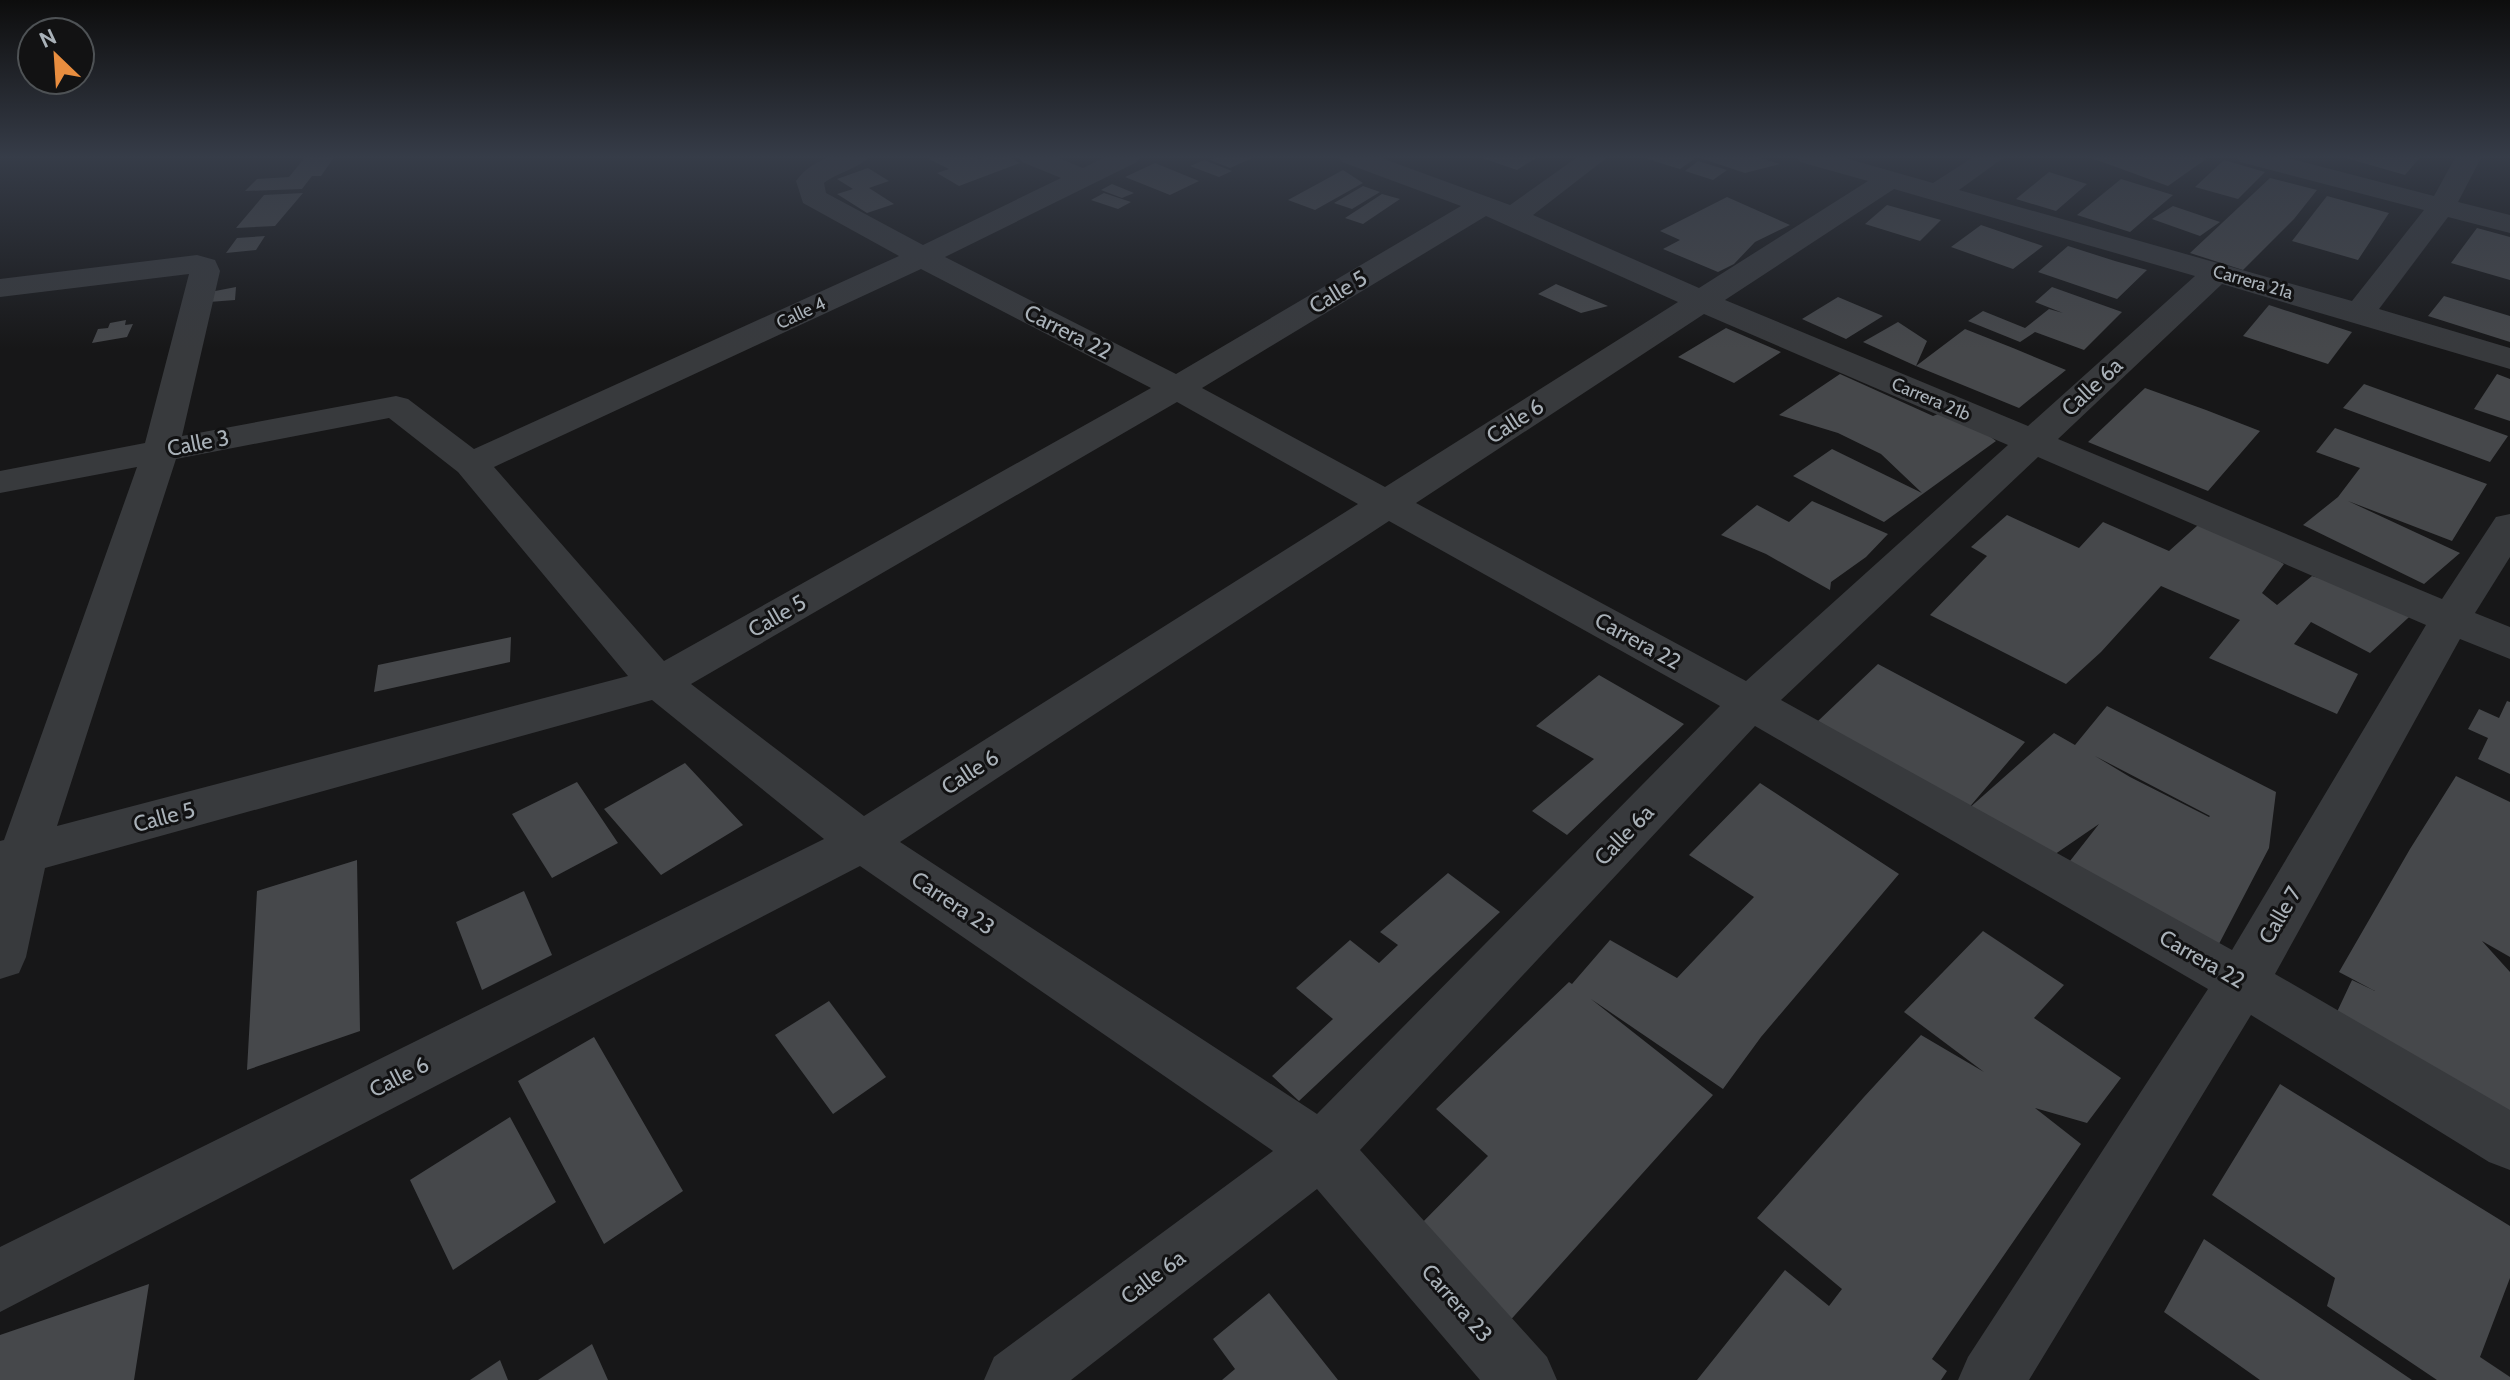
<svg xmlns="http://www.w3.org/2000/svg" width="2510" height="1380" viewBox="0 0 2510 1380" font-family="Cabin,sans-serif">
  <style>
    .building { fill: #46484b; fill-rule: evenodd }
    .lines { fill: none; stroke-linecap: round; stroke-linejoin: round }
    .minor { fill: #383a3d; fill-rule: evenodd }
    .labels { text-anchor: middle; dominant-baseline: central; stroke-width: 6; stroke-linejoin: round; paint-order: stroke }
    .far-street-label { font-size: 18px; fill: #a9b1b8; stroke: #121213 }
    .street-label { font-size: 22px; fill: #a9b1b8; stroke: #121213 }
  </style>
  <rect width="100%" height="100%" fill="#171718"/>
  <path class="building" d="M 306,156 L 335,156 L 321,176 L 312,176 L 302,189 L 245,191 L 257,179 L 289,177 Z
    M 938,156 L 982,156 L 977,159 L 1006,156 L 1020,163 L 959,186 L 937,173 L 949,169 L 929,159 Z
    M 1220,156 L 1246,156 L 1252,158 L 1230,168 L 1210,160 Z
    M 1476,156 L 1539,156 L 1517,170 Z
    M 1651,156 L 1683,156 L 1694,159 L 1680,169 L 1647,159 Z
    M 1704,156 L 1754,156 L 1780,164 L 1745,173 L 1700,158 Z
    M 2086,156 L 2196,156 L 2206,159 L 2168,186 Z
    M 2339,156 L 2421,156 L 2405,175 Z
    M 1204,160 L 1232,171 L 1219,177 L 1190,166 Z
    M 2224,160 L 2265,172 L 2238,199 L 2195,187 Z
    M 1698,161 L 1727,170 L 1713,180 L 1685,171 Z
    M 1155,163 L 1199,181 L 1170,195 L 1125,177 Z
    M 868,168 L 889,181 L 869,188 L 894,204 L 867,213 L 837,194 L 853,189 L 837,179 Z
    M 1343,170 L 1363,183 L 1315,210 L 1288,200 Z
    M 2049,172 L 2087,184 L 2056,211 L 2016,199 Z
    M 2270,178 L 2317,190 L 2294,219 L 2243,270 L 2190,253 Z
    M 2121,179 L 2173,195 L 2130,232 L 2077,215 Z
    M 1112,184 L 1134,193 L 1122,198 L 1101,190 Z
    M 1363,186 L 1380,192 L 1352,209 L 1334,203 Z
    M 303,193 L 275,226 L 236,228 L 264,195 Z
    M 1104,193 L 1131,202 L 1118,209 L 1091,200 Z
    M 1382,194 L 1400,199 L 1363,224 L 1345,218 Z
    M 2327,196 L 2389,213 L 2358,260 L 2292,241 Z
    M 1727,197 L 1790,225 L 1755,242 L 1734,264 L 1718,272 L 1663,249 L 1680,240 L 1660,231 Z
    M 1887,205 L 1941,220 L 1920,241 L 1865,224 Z
    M 2173,206 L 2220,222 L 2200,236 L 2152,219 Z
    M 1981,225 L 2043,246 L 2013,269 L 1951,247 Z
    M 2477,228 L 2510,237 L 2510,280 L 2451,263 Z
    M 265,236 L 256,250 L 226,253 L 237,238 Z
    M 2068,246 L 2115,261 L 2147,270 L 2117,299 L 2038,272 Z
    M 1556,284 L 1608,306 L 1581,313 L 1538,294 Z
    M 236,287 L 235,300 L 209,302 L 210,292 Z
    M 2052,287 L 2122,312 L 2084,350 L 2035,332 L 2020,342 L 1968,321 L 1983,311 L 2025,328 L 2049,309 L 2063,313 L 2035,302 Z
    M 2444,296 L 2510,316 L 2510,342 L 2428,316 Z
    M 1838,297 L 1883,316 L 1846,339 L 1802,319 Z
    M 2269,305 L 2352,332 L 2328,364 L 2243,336 Z
    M 126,320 L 125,325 L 133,324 L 127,337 L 92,343 L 98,329 L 108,328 L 110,323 Z
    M 1898,322 L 1927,341 L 1916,366 L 1863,342 Z
    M 1726,328 L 1781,352 L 1734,383 L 1678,357 Z
    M 1965,329 L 2013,348 L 2066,370 L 2019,408 L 1916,366 Z
    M 1840,374 L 1933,416 L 1953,408 L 1996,441 L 1884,522 L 1793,476 L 1832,449 L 1922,493 L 1881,454 L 1838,433 L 1779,415 Z
    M 2497,374 L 2510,379 L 2510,421 L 2474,409 Z
    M 2364,384 L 2508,436 L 2490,462 L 2343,408 Z
    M 2145,388 L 2206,410 L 2260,431 L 2208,491 L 2088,442 Z
    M 2335,428 L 2487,484 L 2452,541 L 2348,501 L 2460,553 L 2424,584 L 2303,525 L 2338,497 L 2360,468 L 2316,452 Z
    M 1812,501 L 1888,534 L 1866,557 L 1831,582 L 1830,590 L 1766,554 L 1721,535 L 1757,505 L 1789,522 Z
    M 2007,515 L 2079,548 L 2103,522 L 2169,551 L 2207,517 L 2284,564 L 2262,593 L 2277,605 L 2312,576 L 2420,607 L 2370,653 L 2311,622 L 2294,644 L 2358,674 L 2337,714 L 2209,658 L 2240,620 L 2161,586 L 2101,652 L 2066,684 L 1930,615 L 1987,556 L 1971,547 Z
    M 511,637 L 510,662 L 374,692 L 378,665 Z
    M 1878,664 L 2025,742 L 1967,810 L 2054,733 L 2075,745 L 2107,706 L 2276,792 L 2269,848 L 2209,963 L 2059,875 L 2099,824 L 2045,861 L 1818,721 ZM 2095,756 L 2210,816 L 2209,817 L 2130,777 Z
    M 1599,675 L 1684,724 L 1567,835 L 1532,811 L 1594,759 L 1536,726 Z
    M 2507,701 L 2510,702 L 2510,774 L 2478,759 L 2488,738 L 2468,729 L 2479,709 L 2499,718 Z
    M 685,763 L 743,825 L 661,875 L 604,809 Z
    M 2456,776 L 2510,802 L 2510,957 L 2482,941 L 2510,972 L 2510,1118 L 2336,1014 L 2352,980 L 2375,991 L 2339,972 L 2410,849 Z
    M 577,782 L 618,843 L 552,878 L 512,814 Z
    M 1760,783 L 1899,874 L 1761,1037 L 1723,1089 L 1591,999 L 1713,1095 L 1506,1325 L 1412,1233 L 1488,1156 L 1436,1109 L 1569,982 L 1572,984 L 1610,940 L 1677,978 L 1754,897 L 1689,855 Z
    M 357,860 L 360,1031 L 247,1070 L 257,891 Z
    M 1448,873 L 1500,912 L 1299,1101 L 1272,1076 L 1333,1019 L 1296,988 L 1350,940 L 1379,963 L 1398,945 L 1380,932 Z
    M 524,891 L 552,955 L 482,990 L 456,922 Z
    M 1983,931 L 2064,985 L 2034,1018 L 2121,1078 L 2087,1123 L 2035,1108 L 2081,1144 L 1932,1359 L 1947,1371 L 1941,1380 L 1697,1380 L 1785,1270 L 1829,1306 L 1842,1289 L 1757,1218 L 1864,1097 L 1921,1035 L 1984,1072 L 1904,1012 Z
    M 829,1001 L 886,1077 L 833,1114 L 775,1035 Z
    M 594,1037 L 683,1191 L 604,1244 L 518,1081 Z
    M 2280,1084 L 2510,1226 L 2510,1278 L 2480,1357 L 2510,1377 L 2510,1380 L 2437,1380 L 2327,1306 L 2335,1278 L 2212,1195 Z
    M 510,1117 L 556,1202 L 453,1270 L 410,1180 Z
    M 2204,1239 L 2412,1380 L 2260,1380 L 2164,1312 Z
    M 149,1284 L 134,1380 L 0,1380 L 0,1335 Z
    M 1269,1293 L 1338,1380 L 1222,1380 L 1235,1369 L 1213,1339 Z
    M 592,1344 L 608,1380 L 538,1380 Z
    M 500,1360 L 508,1380 L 470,1380 Z"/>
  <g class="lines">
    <path class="minor" d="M 832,156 L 869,156 C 859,169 838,172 824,183 L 826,193 L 923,245 L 1061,178 L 1022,162 L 1018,156 L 1054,156 L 1083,168 L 1107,156 L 1141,156 L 1137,162 L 945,257 L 1176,374 L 1461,206 L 1342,162 L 1338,156 L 1376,156 L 1510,205 L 1579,156 L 1609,156 L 1533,215 L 1699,288 L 1868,181 L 1800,162 L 1796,156 L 1838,156 L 1933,183 L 1975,156 L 2006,156 L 1959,190 L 2352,301 L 2424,210 L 2240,162 L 2236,156 L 2280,156 L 2434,196 L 2456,156 L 2482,156 L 2458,202 L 2510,215 L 2510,233 L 2448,217 L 2379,309 L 2510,348 L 2510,369 L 2222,284 L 2058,439 L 2442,599 L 2496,517 L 2510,514 L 2510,557 L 2475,613 L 2510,627 L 2510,659 L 2460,639 L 2275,974 L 2510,1110 L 2510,1170 L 2489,1162 L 2251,1015 L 2029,1380 L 1958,1380 L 1968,1357 L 2208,989 L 1755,726 L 1360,1150 L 1547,1357 L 1557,1380 L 1480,1380 L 1317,1189 L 1071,1380 L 984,1380 L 994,1357 L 1273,1151 L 860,866 L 0,1312 L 0,1247 L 824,839 L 652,700 L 45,868 L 26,957 L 19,973 L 0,979 L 0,841 L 4,840 L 137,467 L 0,493 L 0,471 L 145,443 L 189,274 L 0,297 L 0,279 L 197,255 L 215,260 L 220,271 L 182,436 L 396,396 L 408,399 L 474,449 L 899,256 L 803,203 L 796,181 C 805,168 818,161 832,156 ZM 1894,189 L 2195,276 L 2028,426 L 1725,300 ZM 1486,216 L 1678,302 L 1385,487 L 1202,388 ZM 921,269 L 1151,388 L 664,661 L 494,467 ZM 1704,314 L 2008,445 L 1746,681 L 1416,503 ZM 1177,402 L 1358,504 L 864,816 L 691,684 ZM 389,418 L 458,472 L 628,676 L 57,826 L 176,459 ZM 2038,457 L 2426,625 L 2232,950 L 1781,700 ZM 1389,521 L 1720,706 L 1317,1114 L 900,842 Z"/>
  </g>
  <linearGradient id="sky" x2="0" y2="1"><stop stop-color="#0d0d0d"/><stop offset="0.45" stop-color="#363c48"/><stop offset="1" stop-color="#363c48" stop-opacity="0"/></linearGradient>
  <rect width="2510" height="349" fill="url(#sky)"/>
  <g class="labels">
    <g class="far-street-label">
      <text transform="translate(2253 282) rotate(16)">Carrera 21a</text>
      <text transform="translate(801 313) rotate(-25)">Calle 4</text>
      <text transform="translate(1931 399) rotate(23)">Carrera 21b</text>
    </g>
    <g class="street-label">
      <text transform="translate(1338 292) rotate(-31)">Calle 5</text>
      <text transform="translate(1068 332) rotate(27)">Carrera 22</text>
      <text transform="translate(2092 387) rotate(-43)">Calle 6a</text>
      <text transform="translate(1515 421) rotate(-33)">Calle 6</text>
      <text transform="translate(198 443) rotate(-11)">Calle 3</text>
      <text transform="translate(777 616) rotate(-30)">Calle 5</text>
      <text transform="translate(1638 641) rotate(29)">Carrera 22</text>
      <text transform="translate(970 772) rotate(-33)">Calle 6</text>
      <text transform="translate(164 817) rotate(-15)">Calle 5</text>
      <text transform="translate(1624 835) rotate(-46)">Calle 6a</text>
      <text transform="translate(953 903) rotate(34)">Carrera 23</text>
      <text transform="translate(2280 915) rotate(-60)">Calle 7</text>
      <text transform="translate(2202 959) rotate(30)">Carrera 22</text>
      <text transform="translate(399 1077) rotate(-27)">Calle 6</text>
      <text transform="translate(1153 1277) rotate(-37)">Calle 6a</text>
      <text transform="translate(1457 1303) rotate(49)">Carrera 23</text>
    </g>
  </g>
  <g transform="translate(56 56) rotate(335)"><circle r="38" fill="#121213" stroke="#4e5255" stroke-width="2"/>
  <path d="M0-6L14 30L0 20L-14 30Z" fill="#e88d3f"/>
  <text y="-12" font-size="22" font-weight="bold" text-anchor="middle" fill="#a9b1b8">N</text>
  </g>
</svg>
